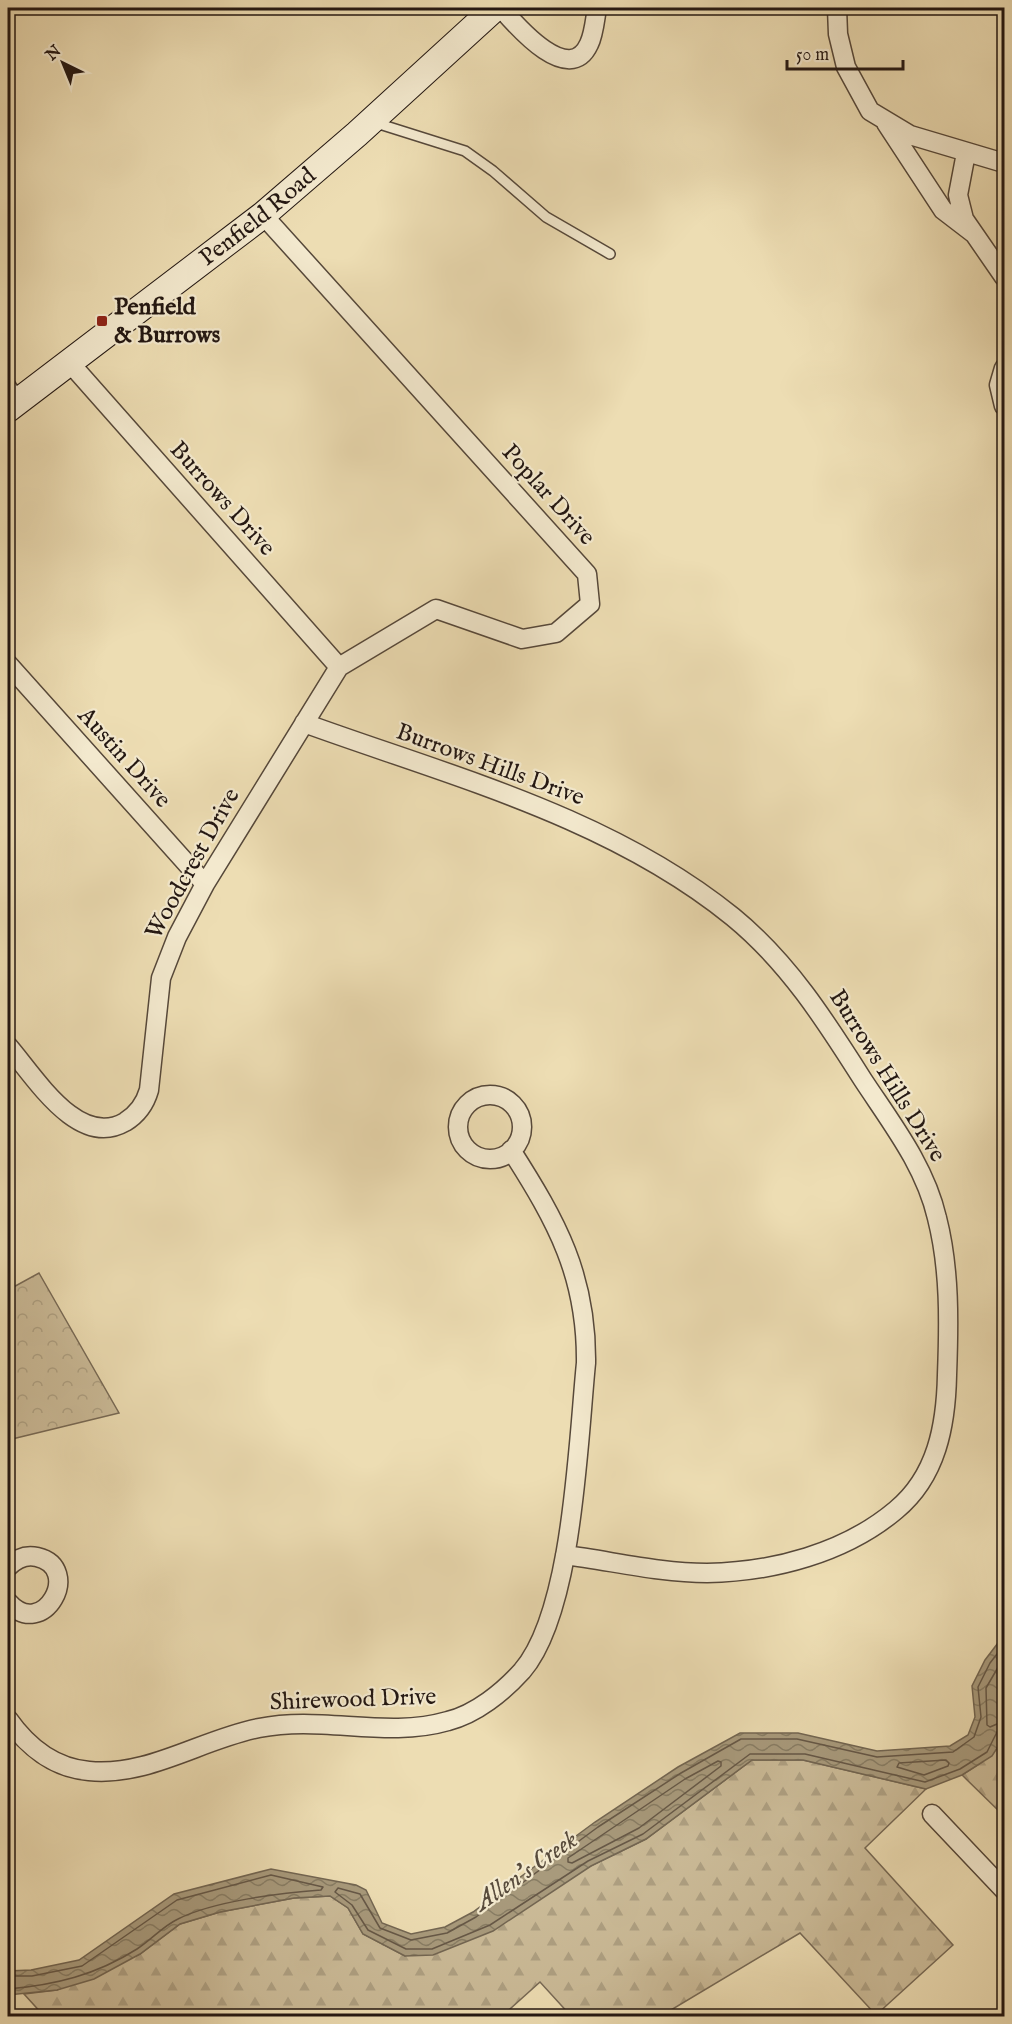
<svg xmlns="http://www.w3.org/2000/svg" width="1012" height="2024" viewBox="0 0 1012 2024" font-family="'IM FELL English',serif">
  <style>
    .forest { fill: url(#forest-firs); stroke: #776955; stroke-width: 1.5 }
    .park { fill: url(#park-crowns); stroke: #776955; stroke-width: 1.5 }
    .water { fill: url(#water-waves); stroke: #736652; stroke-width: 1.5 }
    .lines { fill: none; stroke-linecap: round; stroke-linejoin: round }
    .shore { stroke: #665847; stroke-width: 1.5 }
    .lane-casing { stroke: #56483a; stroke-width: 12 }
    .street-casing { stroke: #56483a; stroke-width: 21 }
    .secondary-casing { stroke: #231712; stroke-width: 28 }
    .lane { stroke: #f3e9ce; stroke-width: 9 }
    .street { stroke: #f3e9ce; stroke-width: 18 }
    .secondary { stroke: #f3e9ce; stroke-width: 26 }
    .poi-dot { fill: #8f2418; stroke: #f3e9ce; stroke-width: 2 }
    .labels { text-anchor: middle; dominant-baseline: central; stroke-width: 4.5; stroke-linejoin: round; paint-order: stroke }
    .street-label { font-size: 24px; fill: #231712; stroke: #f3e9ce }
    .poi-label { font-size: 24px; font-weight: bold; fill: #231712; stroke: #f3e9ce; text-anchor: start }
    .water-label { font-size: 26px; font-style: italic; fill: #584b3c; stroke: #f3e9ce }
  </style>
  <defs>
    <pattern id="forest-firs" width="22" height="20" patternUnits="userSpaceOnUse" patternTransform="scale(1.5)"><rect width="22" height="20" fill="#cbbb98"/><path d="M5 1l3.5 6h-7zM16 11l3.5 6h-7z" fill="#aea082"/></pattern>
    <pattern id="park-crowns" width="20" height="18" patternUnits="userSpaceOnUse" patternTransform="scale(1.5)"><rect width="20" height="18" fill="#cbbb98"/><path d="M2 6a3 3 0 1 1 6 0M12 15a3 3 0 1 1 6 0" fill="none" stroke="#aea082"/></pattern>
    <pattern id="water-waves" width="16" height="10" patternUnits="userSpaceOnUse" patternTransform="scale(1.5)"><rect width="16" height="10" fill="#a89a7c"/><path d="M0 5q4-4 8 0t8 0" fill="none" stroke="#887d64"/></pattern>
  </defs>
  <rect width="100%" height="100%" fill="#edddb3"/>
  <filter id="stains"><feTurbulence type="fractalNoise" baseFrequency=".00333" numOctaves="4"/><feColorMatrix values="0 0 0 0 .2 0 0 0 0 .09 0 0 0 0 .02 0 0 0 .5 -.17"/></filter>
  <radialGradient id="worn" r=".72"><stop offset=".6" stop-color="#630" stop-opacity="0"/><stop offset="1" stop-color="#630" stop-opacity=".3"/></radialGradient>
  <path class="forest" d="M 1004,1717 L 1004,1816 L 962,1775 C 992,1756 999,1753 1004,1717 Z
    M 752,1760 L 803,1760 L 926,1789 L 865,1848 L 953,1945 L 876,2015 L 800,1933 L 661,2016 L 571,2016 L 540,1982 L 502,2016 L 44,2016 L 24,1994 L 57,1990 L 140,1954 L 180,1924 L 220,1912 L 294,1898 L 330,1896 L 348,1908 L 363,1934 L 405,1956 L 646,1839 Z"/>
  <path class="park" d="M 39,1273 L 119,1413 L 8,1440 L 8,1290 Z"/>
  <path class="water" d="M 1004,1635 L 1004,1717 L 1001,1742 L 992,1756 L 962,1775 L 926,1789 L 803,1760 L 752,1760 L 646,1839 L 591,1866 L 493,1931 L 433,1955 L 405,1956 L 363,1934 L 348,1908 L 330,1896 L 294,1898 L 220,1912 L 180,1924 L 140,1954 L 94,1979 L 57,1990 L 8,1995 L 8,1971 L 31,1970 L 79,1960 L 174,1894 L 271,1869 L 356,1885 L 366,1890 L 382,1923 L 411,1934 L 445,1927 L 473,1912 L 595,1822 L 678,1767 L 740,1733 L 798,1733 L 877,1751 L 950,1746 L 968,1735 L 975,1717 L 972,1686 L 985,1660 Z"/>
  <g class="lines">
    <path class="shore" d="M 1004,1645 L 990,1663 L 978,1687 L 981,1717 L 974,1737 L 953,1752 L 877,1757 L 797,1739 L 741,1739 L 681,1773 L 598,1827 L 476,1917 L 447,1933 L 411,1940 L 380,1928 L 360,1894 L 338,1888 L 335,1892 L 352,1905 L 368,1930 L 406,1949 L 432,1949 L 490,1925 L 588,1861 L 643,1834 L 750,1754 L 805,1754 L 925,1782 L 960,1769 L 987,1752 L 997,1732 L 1004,1729
      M 1004,1657 L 986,1688 L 987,1725 L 990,1727 L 1004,1721
      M 946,1760 L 949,1763 L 948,1766 L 924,1775 L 897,1767 L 899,1763 Z
      M 718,1761 L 721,1762 L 721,1766 L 639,1828 L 572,1863 L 568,1862 L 568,1858 L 685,1779 Z
      M 8,1976 L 32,1976 L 82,1966 L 177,1900 L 271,1875 L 323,1887 L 321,1890 C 281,1893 214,1901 178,1919 C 163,1926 151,1940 137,1949 C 96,1975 55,1985 8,1989"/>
    <defs>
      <path id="lane" d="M 373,122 L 465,151 L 493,171 L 546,217 L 610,254
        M 8,381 L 19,397"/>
      <path id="street" d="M 501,8 C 515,24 569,88 589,44 C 594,34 595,19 597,8
        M 837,8 L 838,34 L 846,67 L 870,111 L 910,135 L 1004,163
        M 886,123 L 943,210 L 973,233
        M 966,153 L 958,195 L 964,219 L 1004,277
        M 70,363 L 339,667
        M 1004,368 L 999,385 L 1004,406
        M 8,664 L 205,884
        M 304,723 C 450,776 610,817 733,917 C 788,962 825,1020 863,1080 C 892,1124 925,1166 937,1218 C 950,1269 949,1323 947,1375 C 946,1425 937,1476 896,1510 C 845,1553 773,1572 707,1573 C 660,1573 612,1561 565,1555
        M 8,1046 C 35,1077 78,1149 125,1122 C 138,1114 145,1104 149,1090 L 161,978 L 177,937 L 205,884 L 339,667 L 436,609 L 522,639 L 556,633 L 590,604 L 587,574 L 263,215
        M458 1127a32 32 0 1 1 64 0a32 32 0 1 1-64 0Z
        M 8,1567 C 16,1559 25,1554 37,1557 C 84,1568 43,1642 8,1602
        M 8,1719 C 27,1746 54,1768 89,1771 C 148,1777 202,1739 259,1728 C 322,1715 386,1739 448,1721 C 476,1714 503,1692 522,1671 C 573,1612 578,1442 586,1363 C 587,1276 557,1222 511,1150
        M 932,1814 L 1004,1890"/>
      <g id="secondary">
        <path id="s1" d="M 8,409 L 263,215 L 357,134 L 495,8"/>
      </g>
    </defs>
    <use href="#lane" class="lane-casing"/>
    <use href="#street" class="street-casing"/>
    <use href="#secondary" class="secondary-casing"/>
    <use href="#lane" class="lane"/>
    <use href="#street" class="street"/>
    <use href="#secondary" class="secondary"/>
  </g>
  <rect class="poi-dot" x="96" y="315" width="12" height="12" rx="3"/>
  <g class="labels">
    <g class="street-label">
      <text stroke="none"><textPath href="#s1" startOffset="315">Penfield Road</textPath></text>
      <text transform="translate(548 495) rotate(48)">Poplar Drive</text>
      <text transform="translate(222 499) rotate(48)">Burrows Drive</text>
      <text transform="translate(124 758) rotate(48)">Austin Drive</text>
      <text transform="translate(490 765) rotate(20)">Burrows Hills Drive</text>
      <text transform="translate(193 864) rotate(-61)">Woodcrest Drive</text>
      <text transform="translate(887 1076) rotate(58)">Burrows Hills Drive</text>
      <text transform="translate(353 1700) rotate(-2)">Shirewood Drive</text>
    </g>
    <g class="poi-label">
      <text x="114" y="307">Penfield<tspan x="114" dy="28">&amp; Burrows</tspan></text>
    </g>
    <g class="water-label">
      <text transform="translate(526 1871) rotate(-35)">Allen's Creek</text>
    </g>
  </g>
  <rect width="1012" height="2024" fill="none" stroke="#edddb3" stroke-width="30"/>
  <rect x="9" y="9" width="994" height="2006" fill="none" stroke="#231712" stroke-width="3"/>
  <rect x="15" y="15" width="982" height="1994" fill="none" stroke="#231712" stroke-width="1.5"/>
  <g transform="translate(63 63) rotate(317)" stroke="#f3e9ce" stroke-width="4.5" paint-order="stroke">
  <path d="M0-4.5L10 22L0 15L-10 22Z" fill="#231712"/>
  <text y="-9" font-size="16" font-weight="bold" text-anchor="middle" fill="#231712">N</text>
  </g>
  <path d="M787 60v9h116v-9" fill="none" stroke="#231712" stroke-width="3"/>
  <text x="796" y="60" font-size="18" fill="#231712" stroke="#f3e9ce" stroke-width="4.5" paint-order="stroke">50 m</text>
  <rect width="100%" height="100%" filter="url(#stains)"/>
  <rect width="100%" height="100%" fill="url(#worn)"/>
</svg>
